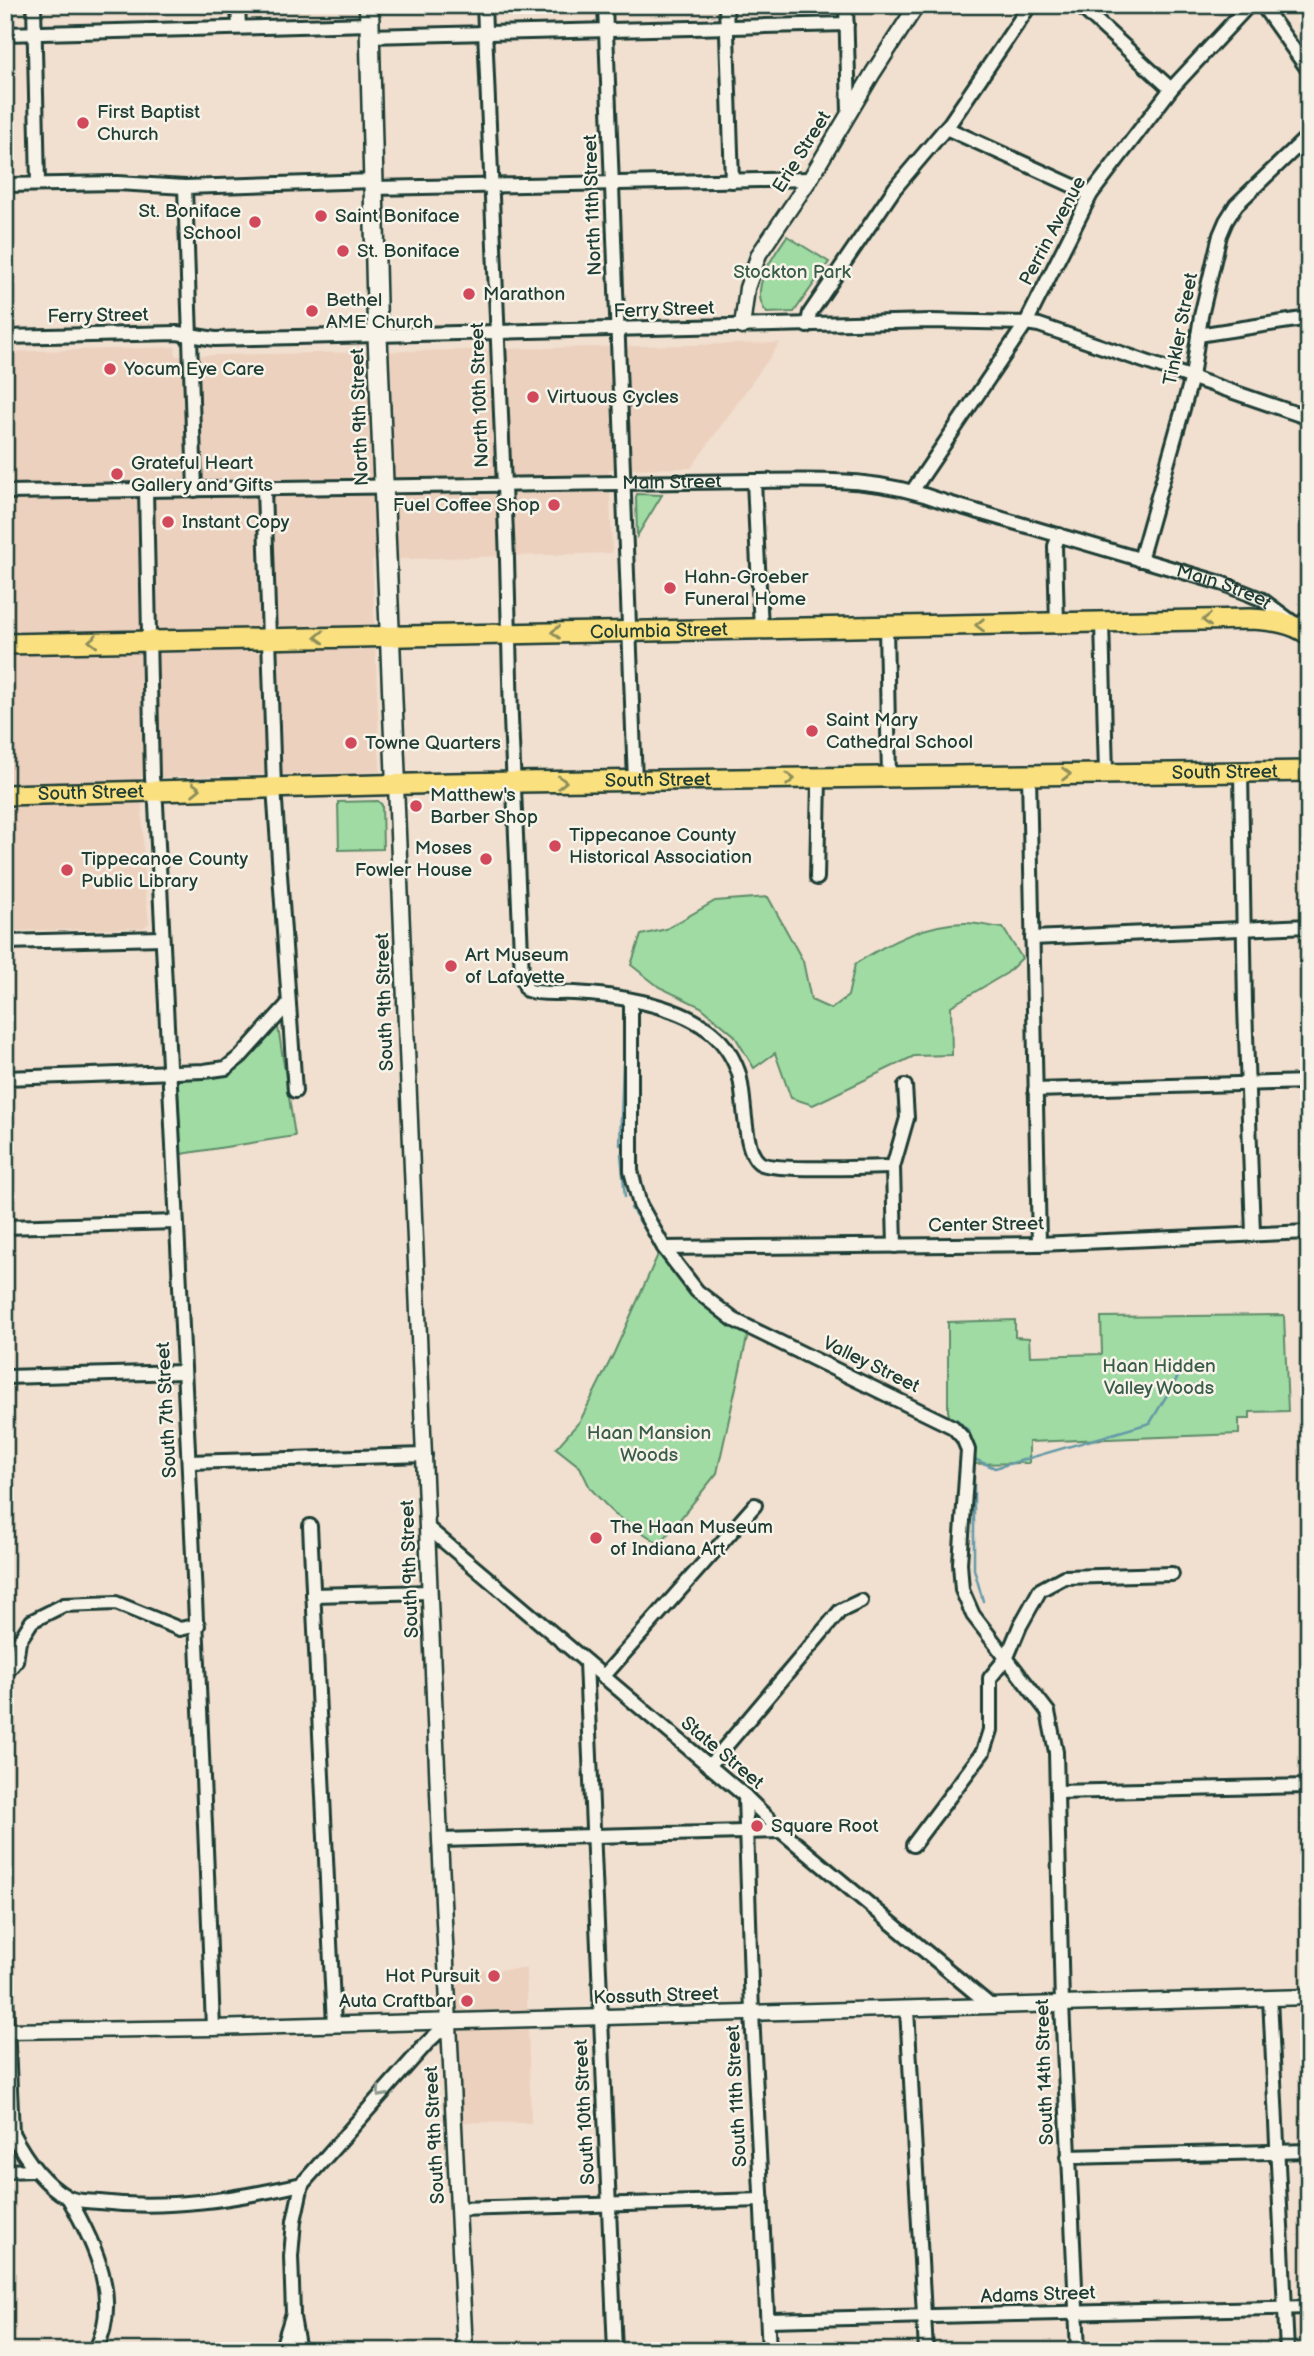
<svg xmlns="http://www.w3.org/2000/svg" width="1314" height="2356" viewBox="0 0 1314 2356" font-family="'Balsamiq Sans',sans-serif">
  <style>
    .built { fill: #ecd1be }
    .green { fill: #9fdba2; stroke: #5f8c6b; stroke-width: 2 }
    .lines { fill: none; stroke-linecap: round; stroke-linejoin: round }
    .stream { stroke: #659aa8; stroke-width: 2.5 }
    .minor-casing { stroke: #1f3d34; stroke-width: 18 }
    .tertiary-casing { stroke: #1f3d34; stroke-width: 19 }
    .secondary-casing { stroke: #1f3d34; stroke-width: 23 }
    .primary-casing { stroke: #1f3d34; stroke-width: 24 }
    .minor { stroke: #f7f3e8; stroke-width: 12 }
    .tertiary { stroke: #f7f3e8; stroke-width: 14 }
    .secondary { stroke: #f7f3e8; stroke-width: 18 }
    .primary { stroke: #fbe080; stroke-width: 19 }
    .oneway { stroke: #8d8e5a }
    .oneway2 { stroke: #8b988e }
    .poi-dot { fill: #d1495b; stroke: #f7f3e8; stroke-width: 2.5 }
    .labels { text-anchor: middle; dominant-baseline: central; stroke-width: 5; stroke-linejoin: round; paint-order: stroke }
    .poi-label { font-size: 19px; fill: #1f3d34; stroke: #f7f3e8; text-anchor: start }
    .street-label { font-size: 19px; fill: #1f3d34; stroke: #f7f3e8 }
    .park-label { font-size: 19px; fill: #395d4a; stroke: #f7f3e8 }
  </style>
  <rect width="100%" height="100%" fill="#f1dfcf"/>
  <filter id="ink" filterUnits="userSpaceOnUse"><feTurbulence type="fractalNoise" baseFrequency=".0143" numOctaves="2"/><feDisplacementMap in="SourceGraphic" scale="14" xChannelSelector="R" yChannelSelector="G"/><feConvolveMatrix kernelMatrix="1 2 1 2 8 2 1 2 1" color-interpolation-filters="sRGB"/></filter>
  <g filter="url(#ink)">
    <path class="built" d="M 780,343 L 691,468 L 609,469 L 612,553 L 372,560 L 380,772 L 137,778 L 142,808 L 145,891 L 149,923 L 143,928 L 5,931 L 5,352 L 175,347 L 176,356 Z
      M 526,1969 L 531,2123 L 454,2122 L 447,1971 Z"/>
    <path class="green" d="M 787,236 L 829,262 L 794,312 L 767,313 C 747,290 774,255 787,236 Z
      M 637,494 L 662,495 L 637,536 L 636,497 Z
      M 378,801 L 382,805 L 383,849 L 339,850 L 338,802 Z
      M 768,897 L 803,961 L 811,1000 L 831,1009 L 848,996 L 855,964 C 888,943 925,923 966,923 C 978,923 991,927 1003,928 L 1022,958 L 1007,973 L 951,1006 L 952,1055 L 914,1056 L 813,1105 L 791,1098 L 775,1053 L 754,1068 L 734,1035 L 701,1007 L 659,987 L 631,965 L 641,935 L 666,929 L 715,901 Z
      M 278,1027 L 295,1136 L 181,1154 L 177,1076 L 223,1075 L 243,1062 L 263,1037 Z
      M 660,1250 L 748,1333 L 717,1473 L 660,1544 L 614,1514 L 590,1488 L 580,1467 L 556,1448 L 580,1421 L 614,1353 Z
      M 1284,1315 L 1288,1411 L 1250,1412 L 1250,1419 L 1239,1419 L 1239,1434 L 1029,1442 L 1029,1463 L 972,1464 L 950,1420 L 948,1411 L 948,1322 L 1015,1320 L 1015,1337 L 1029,1338 L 1030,1356 L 1102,1354 L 1101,1317 Z"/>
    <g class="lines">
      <path class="stream" d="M 620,1145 L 623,1064
        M 621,1154 L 625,1197
        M 631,1208 L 653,1241
        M 956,1419 L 969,1431 L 972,1445
        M 974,1455 L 974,1459 L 995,1468 L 1150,1423 L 1179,1375
        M 974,1459 L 974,1569 L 983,1601"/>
      <defs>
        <g id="minor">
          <path d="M 34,5 L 38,184"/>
          <path d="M 238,5 L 239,27"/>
          <path d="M 484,5 L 507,559 L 511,718 L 522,977 L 527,990 C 542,995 558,992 574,993 C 615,995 674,1004 707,1029 C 721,1039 732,1055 738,1071 C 746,1092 742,1152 760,1163 C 774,1172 871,1167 893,1167"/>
          <path d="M 605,5 L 635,781"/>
          <path d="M 726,5 L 732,181"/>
          <path d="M 846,5 L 849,112"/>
          <path d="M 1079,5 L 1171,89"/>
          <path d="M 1262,5 L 1309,71"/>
          <path d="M 5,34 L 369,24"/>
          <path d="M 369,36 L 847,24"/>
          <path d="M 946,128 L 1091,194"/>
          <path d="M 5,185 L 117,183 L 185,187 L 374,181"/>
          <path d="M 185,187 L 195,490"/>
          <path d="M 374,188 L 810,179"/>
          <path d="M 807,326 L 810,313 L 895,188 L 950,123 L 1030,5"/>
          <path d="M 1198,335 L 1309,318"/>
          <path d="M 5,337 L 177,333 L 215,339 L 931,321 L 1026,323 L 1039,325 L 1309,418"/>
          <path d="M 754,481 L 761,629"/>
          <path d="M 264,489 L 274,787 L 295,1091"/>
          <path d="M 146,490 L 152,778 L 156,804 C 176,1212 198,1620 213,2028"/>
          <path d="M 913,490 L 1026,323 L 1091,194 L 1171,89 L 1249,5"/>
          <path id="s1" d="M 5,492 L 754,481 C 825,480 877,477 945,502 L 1221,583 L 1261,599 L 1299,627 L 1306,619 L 1309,619"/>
          <path d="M 1140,560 L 1192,377 L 1201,316 L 1220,235 L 1226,221 L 1236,205 L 1309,135"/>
          <path d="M 1102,622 L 1106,773"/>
          <path d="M 1057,624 L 1055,546 L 1059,535"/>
          <path d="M 886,626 L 889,777"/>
          <path d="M 1241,772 L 1245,1006 L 1253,1233"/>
          <path d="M 1029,775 L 1039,1244"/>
          <path d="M 817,878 L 819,778"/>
          <path d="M 1032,938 L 1309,926"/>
          <path d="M 5,942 L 162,938"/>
          <path d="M 631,1001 L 631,1171 L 640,1205 L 664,1248 L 697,1291 L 734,1320 L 953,1427 L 963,1438 L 968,1450 L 960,1563 L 962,1590 L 973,1615 L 1048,1712 L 1056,1752 L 1062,2004 L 1078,2351"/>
          <path d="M 5,1078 L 204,1071 L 226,1068 L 241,1056 L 288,1004"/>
          <path d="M 1035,1090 L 1309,1082"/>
          <path d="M 5,1227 L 176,1222"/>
          <path d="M 895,1246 L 893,1167 L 907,1118 L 905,1086"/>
          <path d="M 664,1248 L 1039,1244 L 1309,1232"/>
          <path d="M 5,1377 L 183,1372"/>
          <path d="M 189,1462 L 425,1455"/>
          <path d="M 310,1526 L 334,2025"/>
          <path d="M 428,1528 L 745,1796 L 781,1831 L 991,2006"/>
          <path d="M 313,1595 L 430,1592"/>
          <path d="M 586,1662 L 615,2351"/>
          <path d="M 5,1674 L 16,1661 L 19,1641 L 32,1621 L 64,1605 L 116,1603 L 180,1629 L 198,1625"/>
          <path d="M 603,1677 L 755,1505"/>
          <path d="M 709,1766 L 840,1611 L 861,1601"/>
          <path d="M 1057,1792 L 1309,1786"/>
          <path d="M 745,1796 L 752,2013 L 769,2351"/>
          <path d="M 440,1840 L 781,1831"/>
          <path d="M 913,1845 L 983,1752 L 990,1730 L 990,1678 L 1007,1657 L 1020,1626 L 1040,1590 L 1064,1577 L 1172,1574"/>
          <path d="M 5,1979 L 12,2133 L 5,2148"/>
          <path d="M 1270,1998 L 1287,2351"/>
          <path d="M 907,2009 L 926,2351"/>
          <path d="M 12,2133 C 25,2158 42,2183 67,2197 C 76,2202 90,2201 99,2202 C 168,2210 236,2199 302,2184"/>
          <path d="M 1068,2157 L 1309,2151"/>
          <path d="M 5,2171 L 35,2170"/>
          <path d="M 69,2199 C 95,2244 122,2300 95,2351"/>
          <path d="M 458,2209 L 762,2200"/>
          <path d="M 293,2317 L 299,2351"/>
          <path d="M 768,2320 L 1309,2307"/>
          <path d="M 281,2351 L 293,2313 L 291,2256 L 294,2221 L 302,2184 L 427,2043 L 449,2022"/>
        </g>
        <path id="tertiary" d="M 742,327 L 747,288 L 759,254 L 810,179 L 873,73 L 917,5
          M 396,785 L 440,1840 L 465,2351
          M 5,2031 L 213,2028 L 1309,1997"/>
        <path id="secondary" d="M 369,5 L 377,324 L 396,785"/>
        <g id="primary">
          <path id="s2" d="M 5,644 L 1250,619 C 1270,620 1293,622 1309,635"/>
          <path id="s3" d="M 5,795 L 450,783 L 1309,771"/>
        </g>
      </defs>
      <use href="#minor" class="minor-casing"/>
      <use href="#tertiary" class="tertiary-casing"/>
      <use href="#secondary" class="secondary-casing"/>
      <use href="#primary" class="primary-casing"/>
      <use href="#minor" class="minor"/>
      <use href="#tertiary" class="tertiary"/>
      <use href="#secondary" class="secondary"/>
      <use href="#primary" class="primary"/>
    </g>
    <defs><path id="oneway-chevron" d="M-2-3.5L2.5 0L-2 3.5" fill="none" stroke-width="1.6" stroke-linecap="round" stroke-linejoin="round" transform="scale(1.75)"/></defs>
    <g class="oneway">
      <use href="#oneway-chevron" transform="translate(1207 620) rotate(179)"/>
      <use href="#oneway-chevron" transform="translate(980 625) rotate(179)"/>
      <use href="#oneway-chevron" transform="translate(556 632) rotate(180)"/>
      <use href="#oneway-chevron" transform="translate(320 637) rotate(178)"/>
      <use href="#oneway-chevron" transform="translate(93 641) rotate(178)"/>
      <use href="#oneway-chevron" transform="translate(1066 774) rotate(-1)"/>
      <use href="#oneway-chevron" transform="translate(790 779) rotate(-1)"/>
      <use href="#oneway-chevron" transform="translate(562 782) rotate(-1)"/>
      <use href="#oneway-chevron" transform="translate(196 789) rotate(-1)"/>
    </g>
    <use class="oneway2" href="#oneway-chevron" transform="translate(381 2093) rotate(132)"/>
  </g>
  <g class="poi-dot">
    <circle cx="83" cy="123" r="7"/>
    <circle cx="321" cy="216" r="7"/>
    <circle cx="255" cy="222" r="7"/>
    <circle cx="343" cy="251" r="7"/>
    <circle cx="469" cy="294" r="7"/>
    <circle cx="312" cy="311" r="7"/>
    <circle cx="110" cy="369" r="7"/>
    <circle cx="533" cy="397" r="7"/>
    <circle cx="117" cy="474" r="7"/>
    <circle cx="554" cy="505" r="7"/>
    <circle cx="168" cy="522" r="7"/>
    <circle cx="670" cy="588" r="7"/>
    <circle cx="812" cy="731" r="7"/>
    <circle cx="351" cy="743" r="7"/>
    <circle cx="416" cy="806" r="7"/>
    <circle cx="555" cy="846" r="7"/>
    <circle cx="486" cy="859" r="7"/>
    <circle cx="67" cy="870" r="7"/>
    <circle cx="451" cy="966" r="7"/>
    <circle cx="596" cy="1538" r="7"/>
    <circle cx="757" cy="1826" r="7"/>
    <circle cx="494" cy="1976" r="7"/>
    <circle cx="467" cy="2001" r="7"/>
  </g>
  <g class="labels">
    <g class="poi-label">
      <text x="97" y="112">First Baptist<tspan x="97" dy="22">Church</tspan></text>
      <text x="241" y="211" text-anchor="end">St. Boniface<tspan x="241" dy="22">School</tspan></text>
      <text x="335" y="216">Saint Boniface</text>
      <text x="357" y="251">St. Boniface</text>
      <text x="483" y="294">Marathon</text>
      <text x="326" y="300">Bethel<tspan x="326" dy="22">AME Church</tspan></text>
      <text x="124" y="369">Yocum Eye Care</text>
      <text x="547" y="397">Virtuous Cycles</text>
      <text x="131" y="463">Grateful Heart<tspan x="131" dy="22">Gallery and Gifts</tspan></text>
      <text x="540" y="505" text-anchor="end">Fuel Coffee Shop</text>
      <text x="182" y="522">Instant Copy</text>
      <text x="684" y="577">Hahn-Groeber<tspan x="684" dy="22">Funeral Home</tspan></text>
      <text x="826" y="720">Saint Mary<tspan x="826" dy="22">Cathedral School</tspan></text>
      <text x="365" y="743">Towne Quarters</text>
      <text x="430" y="795">Matthew's<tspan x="430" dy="22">Barber Shop</tspan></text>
      <text x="569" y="835">Tippecanoe County<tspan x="569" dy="22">Historical Association</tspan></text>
      <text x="472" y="848" text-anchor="end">Moses<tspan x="472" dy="22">Fowler House</tspan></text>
      <text x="81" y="859">Tippecanoe County<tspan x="81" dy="22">Public Library</tspan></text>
      <text x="465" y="955">Art Museum<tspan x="465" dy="22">of Lafayette</tspan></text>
      <text x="610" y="1527">The Haan Museum<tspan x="610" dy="22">of Indiana Art</tspan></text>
      <text x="771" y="1826">Square Root</text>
      <text x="480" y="1976" text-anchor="end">Hot Pursuit</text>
      <text x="453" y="2001" text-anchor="end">Auta Craftbar</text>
    </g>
    <g class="street-label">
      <text transform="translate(802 152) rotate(-58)">Erie Street</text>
      <text transform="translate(593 205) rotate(-92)">North 11th Street</text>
      <text transform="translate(1053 231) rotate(-62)">Perrin Avenue</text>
      <text transform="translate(664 310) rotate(-2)">Ferry Street</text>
      <text transform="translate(98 316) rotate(-1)">Ferry Street</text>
      <text transform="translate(1181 329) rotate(-79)">Tinkler Street</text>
      <text transform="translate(480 395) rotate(-92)">North 10th Street</text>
      <text transform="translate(360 417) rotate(-92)">North 9th Street</text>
      <text stroke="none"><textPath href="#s1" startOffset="667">Main Street</textPath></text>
      <text stroke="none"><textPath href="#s1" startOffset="1234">Main Street</textPath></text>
      <text stroke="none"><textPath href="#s2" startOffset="654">Columbia Street</textPath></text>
      <text stroke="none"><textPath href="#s3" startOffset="1220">South Street</textPath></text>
      <text stroke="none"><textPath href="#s3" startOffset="653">South Street</textPath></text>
      <text stroke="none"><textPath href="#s3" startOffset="86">South Street</textPath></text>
      <text transform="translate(385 1002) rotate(-92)">South 9th Street</text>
      <text transform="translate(986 1225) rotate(-1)">Center Street</text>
      <text transform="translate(871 1365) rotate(26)">Valley Street</text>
      <text transform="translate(167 1410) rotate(-93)">South 7th Street</text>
      <text transform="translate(410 1569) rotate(-92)">South 9th Street</text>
      <text transform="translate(722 1753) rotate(40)">State Street</text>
      <text transform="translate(656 1996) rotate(-2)">Kossuth Street</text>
      <text transform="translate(1045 2072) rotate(-92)">South 14th Street</text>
      <text transform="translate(737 2096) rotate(-93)">South 11th Street</text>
      <text transform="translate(585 2112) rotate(-93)">South 10th Street</text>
      <text transform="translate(435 2135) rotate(-93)">South 9th Street</text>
      <text transform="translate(1038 2295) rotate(-2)">Adams Street</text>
    </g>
    <g class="park-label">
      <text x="792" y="272">Stockton Park</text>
      <text x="1159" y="1366">Haan Hidden<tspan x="1159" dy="22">Valley Woods</tspan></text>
      <text x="649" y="1433">Haan Mansion<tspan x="649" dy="22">Woods</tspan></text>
    </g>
  </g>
  <rect width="1314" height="2356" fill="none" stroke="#f7f3e8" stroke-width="28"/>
  <rect x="14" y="14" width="1286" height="2328" fill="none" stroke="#1f3d34" stroke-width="2.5" filter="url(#ink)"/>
</svg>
